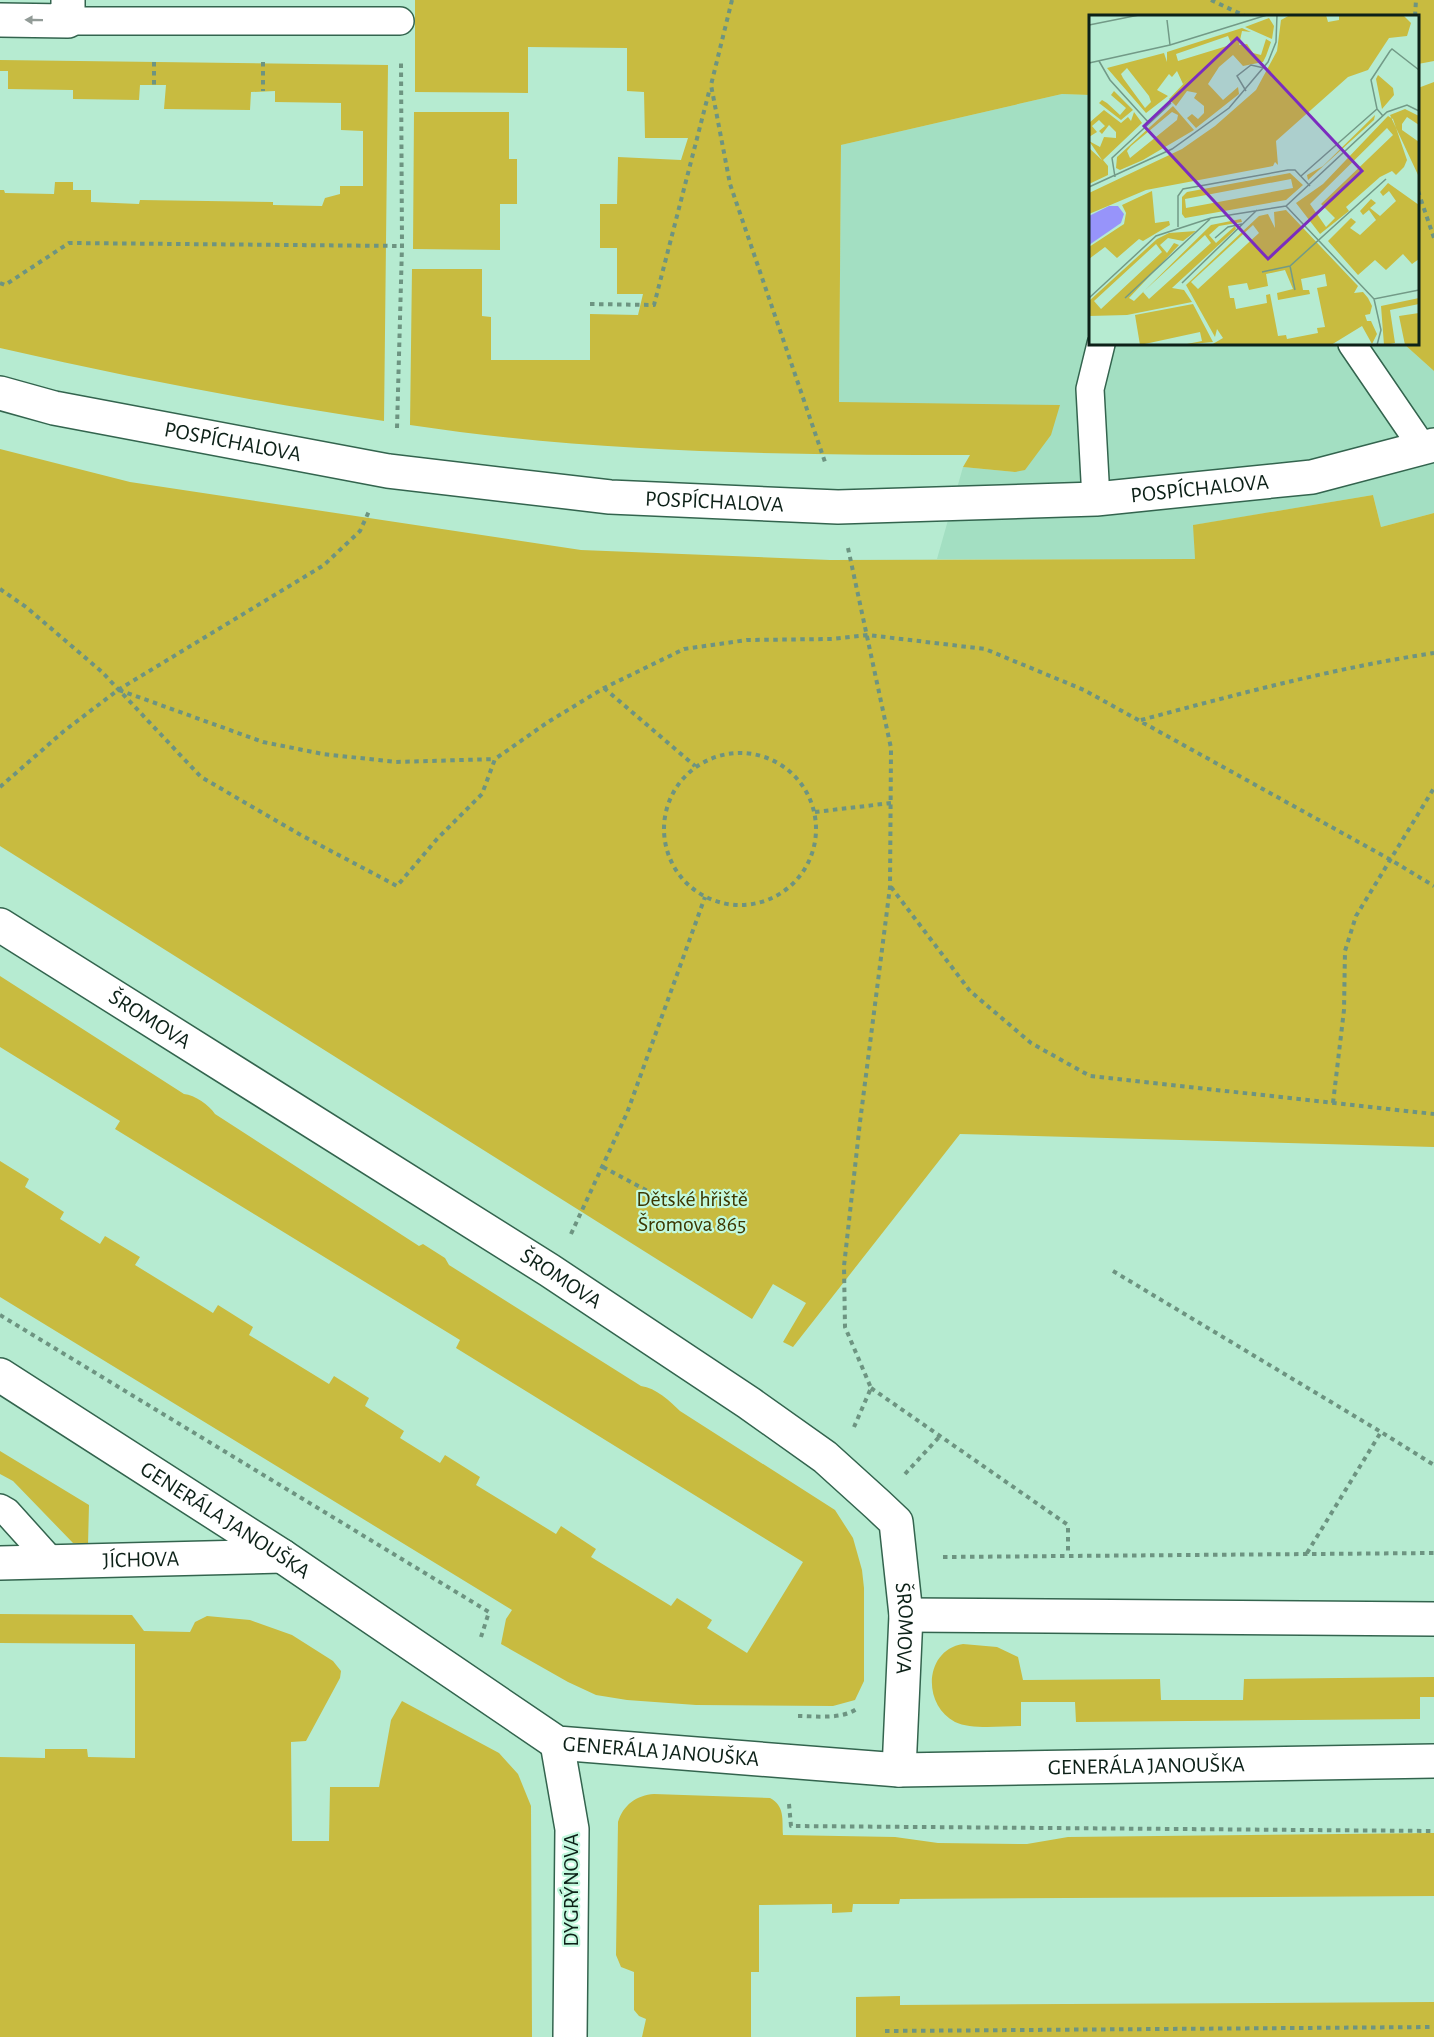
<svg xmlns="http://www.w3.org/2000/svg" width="1434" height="2037" viewBox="0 0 1434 2037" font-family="'Alegreya Sans',sans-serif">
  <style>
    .built { fill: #a3dfc2 }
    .green { fill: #c8bb40 }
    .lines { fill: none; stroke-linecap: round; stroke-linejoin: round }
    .service-casing { stroke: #33644e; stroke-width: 30 }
    .minor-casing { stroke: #33644e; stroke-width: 36 }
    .path { stroke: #6d9481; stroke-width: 4; stroke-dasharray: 4.5 4.5; stroke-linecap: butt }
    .service { stroke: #fff; stroke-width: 27 }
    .minor { stroke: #fff; stroke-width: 33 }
    .oneway { fill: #929b97 }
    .labels { text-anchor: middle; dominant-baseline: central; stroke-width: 4.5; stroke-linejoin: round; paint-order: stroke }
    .street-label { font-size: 22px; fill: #0d2118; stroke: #c3f9de }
    .park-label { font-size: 22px; fill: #3c3600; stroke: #c3f9de }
    .inset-road { fill: none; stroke: #729a87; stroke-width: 1.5 }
    .view { fill: #7b2cbf; fill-opacity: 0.15; stroke: #7b2cbf; stroke-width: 3 }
    .inset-edge { fill: none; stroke: #0d2118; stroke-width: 3 }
  </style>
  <rect width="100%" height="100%" fill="#b6ebd1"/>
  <path class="built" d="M 1062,94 L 1090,95 L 1090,344 L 1404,344 L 1434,371 L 1434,513 L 1381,527 L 1373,495 L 1194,525 L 1195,559 L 937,559 L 963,467 L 1015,472 L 839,402 L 841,145 Z"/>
  <path class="green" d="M 415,0 L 1434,0 L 1434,61 L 1418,64 L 1418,16 L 1090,16 L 1090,95 L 1062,94 L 841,145 L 839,402 L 1060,405 L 1051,435 L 1025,470 L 1015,472 L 963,467 L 970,455 C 783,455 596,453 410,425 L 412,269 L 482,269 L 482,316 L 491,317 L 491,360 L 590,360 L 590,314 L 638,315 L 643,294 L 617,294 L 617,248 L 600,248 L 600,204 L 617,204 L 618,157 L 681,160 L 688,138 L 645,138 L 644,92 L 627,91 L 627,48 L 528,47 L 528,93 L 415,92 Z
    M 0,60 L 388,65 L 384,421 C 255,402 127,377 0,348 L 0,190 L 4,190 L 5,193 L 54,194 L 55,182 L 73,182 L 73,190 L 91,190 L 91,202 L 139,204 L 140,200 L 273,202 L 273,205 L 322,206 L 325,198 L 340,194 L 340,186 L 363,186 L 363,131 L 341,130 L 341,103 L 275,102 L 275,91 L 251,92 L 250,110 L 164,109 L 166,85 L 140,85 L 139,100 L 73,99 L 73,90 L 8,89 L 8,71 L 0,71 Z
    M 1434,82 L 1434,371 L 1404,344 L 1418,344 L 1418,88 Z
    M 414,112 L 509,112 L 509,159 L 517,159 L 517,204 L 500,204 L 500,250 L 413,249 Z
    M 0,449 L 130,482 L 581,550 L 830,560 L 1195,559 L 1193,525 L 1373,495 L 1381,527 L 1434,513 L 1434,1147 L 960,1134 L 793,1347 L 783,1342 L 806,1303 L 773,1284 L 752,1319 L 0,846 Z
    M 0,976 L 184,1094 C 195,1095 209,1105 215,1114 L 419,1246 L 423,1244 L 445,1258 L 449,1265 L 641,1386 C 656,1388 670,1401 680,1411 L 835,1510 L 853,1538 L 862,1570 L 864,1588 L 864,1681 L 855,1700 L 833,1706 L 696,1705 L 627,1700 L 596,1695 L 568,1682 L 501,1644 L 506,1619 L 512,1610 L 0,1297 L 0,1161 L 29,1179 L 25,1187 L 64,1212 L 60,1219 L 100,1244 L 105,1236 L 140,1257 L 135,1265 L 213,1313 L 218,1305 L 253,1327 L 249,1335 L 329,1384 L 334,1376 L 369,1398 L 365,1406 L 404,1431 L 400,1438 L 440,1463 L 445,1455 L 480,1477 L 476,1485 L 556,1534 L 561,1526 L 596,1549 L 591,1557 L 671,1606 L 677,1598 L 712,1620 L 707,1628 L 747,1653 L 803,1562 L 456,1348 L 460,1340 L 115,1129 L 120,1121 L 0,1047 Z
    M 0,1451 L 89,1505 L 88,1545 L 73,1543 L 13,1481 L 0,1474 Z
    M 0,1614 L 132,1615 L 144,1631 L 190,1632 L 195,1622 L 207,1616 L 250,1620 L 292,1635 L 333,1661 L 341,1671 L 340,1678 L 306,1741 L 291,1742 L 292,1841 L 329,1841 L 330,1787 L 379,1787 L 391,1720 L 402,1701 L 499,1753 L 518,1774 L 531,1806 L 532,2037 L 0,2037 L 0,1757 L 45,1758 L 45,1749 L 87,1749 L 88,1757 L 135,1758 L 135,1644 L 0,1643 Z
    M 963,1644 L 997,1647 L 1018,1657 L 1023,1680 L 1160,1679 L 1161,1700 L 1243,1700 L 1244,1679 L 1434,1677 L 1434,1697 L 1420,1697 L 1420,1719 L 1076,1722 L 1075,1702 L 1021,1702 L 1021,1726 C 1003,1726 971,1730 955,1722 C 922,1705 924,1650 963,1644 Z
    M 654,1794 L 770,1798 C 785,1806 782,1819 783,1835 L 895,1837 L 938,1843 L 1027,1844 L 1068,1837 L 1434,1833 L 1434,1896 L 900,1899 L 899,1904 L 853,1904 L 852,1912 L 832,1913 L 832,1904 L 759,1905 L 759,1972 L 751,1972 L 751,2037 L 642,2037 L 646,2019 L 639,2016 L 634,2010 L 634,1972 L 621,1967 L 616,1955 L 618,1822 C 623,1805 637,1795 654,1794 Z
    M 900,1996 L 900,2005 L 1434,2002 L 1434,2037 L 856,2037 L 856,1997 Z"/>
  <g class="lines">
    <defs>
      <path id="service" d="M 68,21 L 400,21
        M 1352,344 L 1423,448
        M 1096,499 L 1090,389 L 1101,344
        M 0,1508 L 7,1512 L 52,1562"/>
      <g id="minor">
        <path d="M 0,20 L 68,21 L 68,0"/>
        <path id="s1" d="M 0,393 L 54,408 L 388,471 L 610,497 L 838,507 L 1096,499 L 1312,477 L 1434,445"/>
        <path id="s2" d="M 0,925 L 549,1270 L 749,1403 L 825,1457 L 878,1505 L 896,1522 L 906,1615 L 899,1770"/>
        <path id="s3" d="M 0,1375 L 282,1556 L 557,1743 L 899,1770 L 1434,1761"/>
        <path id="s4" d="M 0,1563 L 282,1556"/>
        <path d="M 906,1615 L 1434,1619"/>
        <path d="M 557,1743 L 572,1829 L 570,2037"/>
      </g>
    </defs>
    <use href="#service" class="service-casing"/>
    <use href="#minor" class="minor-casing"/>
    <path class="path" d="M 732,0 L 711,85 L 730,184 L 826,465
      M 1211,0 L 1245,16
      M 1415,16 L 1416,0
      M 154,62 L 154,85
      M 263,62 L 263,91
      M 1418,191 L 1434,238
      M 0,283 L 5,285 L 69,243 L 402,246
      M 590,304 L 654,305 L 710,88
      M 397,428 L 402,246 L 401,61
      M 848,548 L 891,748 L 890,887 L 860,1122 L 844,1266 L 845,1327 L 871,1388 L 854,1427
      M 0,589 L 26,607 L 102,672 L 201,777 L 299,834 L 397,886 L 437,839 L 482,794 L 495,759 L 548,722 L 604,688 L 684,649 L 747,640 L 832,639 L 868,635 L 985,649 L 1084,690 L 1391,860 L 1434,886
      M 604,688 L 695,766
      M 119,690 L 263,742 L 323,754 L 396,762 L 495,759
      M 1141,720 C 1238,694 1334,668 1434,653
      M664 829a76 76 0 1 1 152 0a76 76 0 1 1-152 0Z
      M 0,787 L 64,731 L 118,690 L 324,565 L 360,531 L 370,509
      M 815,812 L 891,803
      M 891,887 L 970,991 L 1031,1043 L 1090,1076 L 1434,1114
      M 1333,1103 L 1344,1010 L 1345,951 L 1356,916 L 1434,788
      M 603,1167 L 653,1194
      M 571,1234 L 627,1113 L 705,897
      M 1113,1271 L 1381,1432
      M 0,1315 L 489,1612 L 481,1637
      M 871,1388 L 1068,1525 L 1068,1555
      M 905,1474 L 941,1435
      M 1307,1553 L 1381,1432 L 1434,1465
      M 943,1557 L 1434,1553
      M 798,1716 C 817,1716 842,1720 858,1708
      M 789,1804 L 791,1826 L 1434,1831
      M 885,2031 L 1434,2027"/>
    <use href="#service" class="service"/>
    <use href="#minor" class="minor"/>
  </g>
  <defs><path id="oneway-solid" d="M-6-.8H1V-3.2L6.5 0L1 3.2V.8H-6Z" transform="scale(1.5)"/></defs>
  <use class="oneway" href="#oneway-solid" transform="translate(34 20) rotate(-179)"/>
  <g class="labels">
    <g class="street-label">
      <text stroke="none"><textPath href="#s1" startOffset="238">POSPÍCHALOVA</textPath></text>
      <text stroke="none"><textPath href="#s1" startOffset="1210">POSPÍCHALOVA</textPath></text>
      <text stroke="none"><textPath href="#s1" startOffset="724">POSPÍCHALOVA</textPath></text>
      <text stroke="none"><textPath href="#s2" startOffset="177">ŠROMOVA</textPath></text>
      <text stroke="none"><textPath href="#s2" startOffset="663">ŠROMOVA</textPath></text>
      <text stroke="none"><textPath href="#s3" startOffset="268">GENERÁLA JANOUŠKA</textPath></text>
      <text stroke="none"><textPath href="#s4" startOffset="141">JÍCHOVA</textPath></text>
      <text stroke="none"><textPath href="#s2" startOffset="1185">ŠROMOVA</textPath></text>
      <text stroke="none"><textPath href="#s3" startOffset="772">GENERÁLA JANOUŠKA</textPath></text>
      <text stroke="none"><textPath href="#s3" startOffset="1258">GENERÁLA JANOUŠKA</textPath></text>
      <text transform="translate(571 1890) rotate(-90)">DYGRÝNOVA</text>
    </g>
    <g class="park-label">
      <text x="692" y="1199">Dětské hřiště<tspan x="692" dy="25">Šromova 865</tspan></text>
    </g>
  </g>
  <g transform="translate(1089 15)">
    <rect width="330" height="330" fill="#b6ebd1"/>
    <path d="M 201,0 L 237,0 L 239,7 L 250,5 L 250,0 L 314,0 L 322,8 L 318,21 L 300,23 L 279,55 L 259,62 L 187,126 L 189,150 L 186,147 L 184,151 L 57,175 L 0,199 L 0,178 L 93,134 L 126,111 L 167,75 L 188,36 L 192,5 ZM 180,3 L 185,11 L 183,24 L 156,12 ZM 153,13 L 162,17 L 153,16 L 150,30 L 158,29 L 164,38 L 172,40 L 177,24 L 182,27 L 177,41 L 174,47 L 154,51 L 144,40 L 130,52 L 119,69 L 134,85 L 149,72 L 150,79 L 107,113 L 98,103 L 103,99 L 109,104 L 115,98 L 115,91 L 105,83 L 108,78 L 98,76 L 87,91 L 80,84 L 100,63 L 94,69 L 88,56 L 83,62 L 80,59 L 68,75 L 79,81 L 57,98 L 18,53 L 75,38 L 78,47 L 78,37 ZM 139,21 L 142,28 L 138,31 L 89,46 L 87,39 ZM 38,53 L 60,81 L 62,87 L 56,93 L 34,63 L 32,59 ZM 289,60 L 304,73 L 305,80 L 293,94 L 287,64 ZM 25,76 L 44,95 L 32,105 L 10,88 L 13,85 L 18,88 L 31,100 L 37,93 L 22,80 ZM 84,91 L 105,115 L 54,145 L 31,155 L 27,153 L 28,142 ZM 83,97 L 89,100 L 88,105 L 41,143 L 38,136 L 42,131 ZM 316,94 L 330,101 L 330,110 L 318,102 L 313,109 L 313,115 L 330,127 L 330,162 L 301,100 ZM 15,95 L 32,108 L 39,102 L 42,106 L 45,97 L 53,108 L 14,145 L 19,151 L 19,160 L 0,169 L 0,133 L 13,145 L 0,126 L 11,132 L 15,122 L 27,123 L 27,117 L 20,110 L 13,119 L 10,116 L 16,111 L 10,105 L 3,111 L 8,117 L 0,122 L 0,108 ZM 286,100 L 285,105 L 219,165 L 218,160 L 234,151 ZM 299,101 L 304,104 L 318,145 L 315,152 L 307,160 L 303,156 L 291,162 L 257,192 L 260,196 L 231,219 L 207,188 L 234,169 ZM 298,113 L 304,120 L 232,189 L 246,203 L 237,212 L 221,189 ZM 201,158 L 214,170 L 197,185 L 96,203 L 93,199 L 93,182 L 98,177 ZM 202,164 L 204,173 L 97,193 L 96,184 ZM 299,168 L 330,190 L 330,244 L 323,249 L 314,239 L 297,255 L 286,245 L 269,260 L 239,226 L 262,203 L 267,207 L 261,213 L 271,220 L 287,205 L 280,195 L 274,200 L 271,196 L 282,184 L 287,188 L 281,193 L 291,201 L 307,186 L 300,176 L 294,181 L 291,177 ZM 63,176 L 66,208 L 80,206 L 81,210 L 54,226 L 50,224 L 28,243 L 16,232 L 0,244 L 0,232 L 35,209 L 37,198 L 33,190 ZM 197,195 L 269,271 L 265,278 L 274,277 L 279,283 L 283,291 L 281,299 L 276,300 L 278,306 L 282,306 L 288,319 L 283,329 L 273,311 L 242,330 L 122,330 L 134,323 L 128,314 L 126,322 L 97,270 L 170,201 L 179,199 L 186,213 L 185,197 ZM 164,210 L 170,218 L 109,274 L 102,267 ZM 196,255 L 204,274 L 188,278 L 189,285 L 221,279 L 220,275 L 214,275 L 212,264 L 236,259 L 238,271 L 228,273 L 236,312 L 228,313 L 229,318 L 198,324 L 197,320 L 189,321 L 181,279 L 177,280 L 178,288 L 147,294 L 145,283 L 141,283 L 139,271 L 158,268 L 160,275 L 179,271 L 177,259 ZM 152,204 L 153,207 L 130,211 L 120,220 L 127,228 L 146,211 L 147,214 L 83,273 L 95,275 L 103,287 L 38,300 L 0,301 L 0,286 L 68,224 L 80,218 L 107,216 L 94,226 L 79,223 L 71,230 L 78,238 L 85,228 L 90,230 L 40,283 L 45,286 L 122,210 ZM 116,220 L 122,228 L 60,284 L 54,277 ZM 67,229 L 73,237 L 12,294 L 5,286 ZM 330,283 L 330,289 L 301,295 L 306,328 L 295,330 L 292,291 ZM 104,289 L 124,327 L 93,330 L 113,326 L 111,317 L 51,330 L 46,300 ZM 330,298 L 330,330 L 316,330 L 310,301 Z" fill="#c8bb40" fill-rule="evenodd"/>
    <path d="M 20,191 L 29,191 L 35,199 L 32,208 L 0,230 L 0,201 Z" fill="#9794fa"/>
    <path class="inset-road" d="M 78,5 L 81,30M 0,10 L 50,0M 10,46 L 21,65 L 60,108M 0,48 L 81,30 L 178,0M 157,76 L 148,61 L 162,50 L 175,53M 294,101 L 288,94 L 282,65 L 301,36 L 303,34 L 330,55M 212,161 L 288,94M 26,162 L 23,143 L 82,88M 0,172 L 83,134 L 140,93 L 179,47 L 187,27 L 188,0M 197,191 L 285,284 L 330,275M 89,212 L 89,181 L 94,174 L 199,155 L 206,155 L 221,171M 126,223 L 139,212 L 153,209M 201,251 L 206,275M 173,257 L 201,251 L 297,164M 93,268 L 168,195M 0,283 L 67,221 L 122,203 L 197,191 L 298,97 L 318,90 L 330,96M 36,283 L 121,204M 285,284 L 292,315 L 288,330"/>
    <path class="view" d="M 148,23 L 273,156 L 179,244 L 55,111 Z"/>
    <rect width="330" height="330" class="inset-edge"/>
  </g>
</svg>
